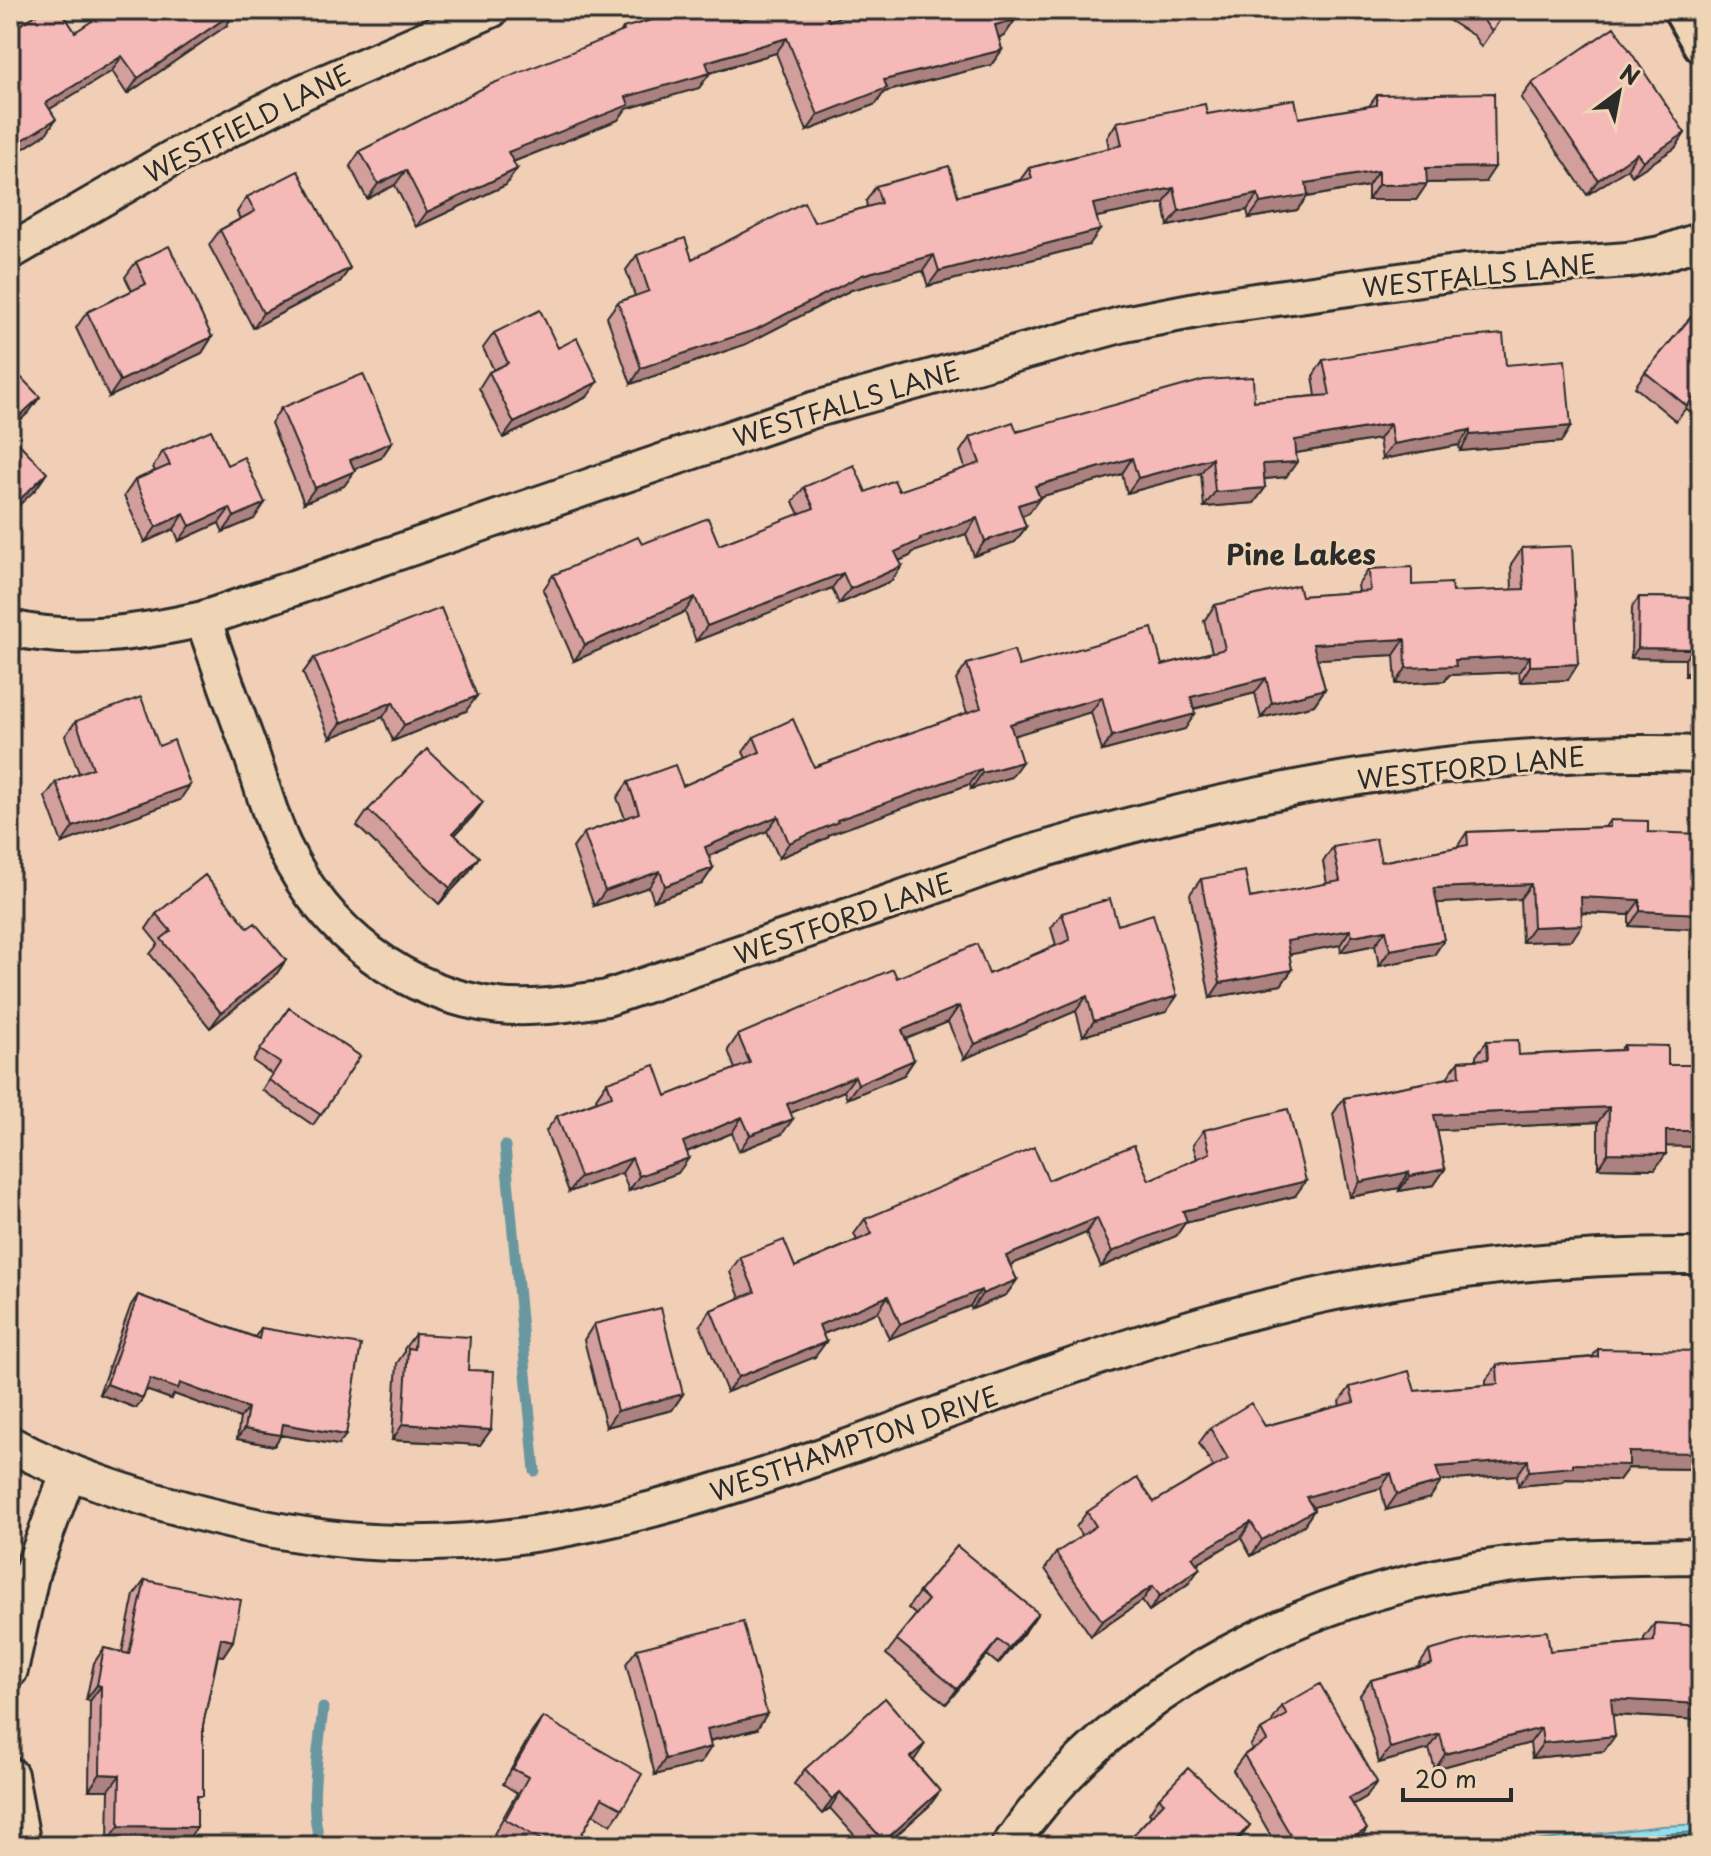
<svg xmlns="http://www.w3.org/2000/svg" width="1711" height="1856" viewBox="0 0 1711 1856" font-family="'Playpen Sans',sans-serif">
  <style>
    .water { fill: #90dfee; stroke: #6897a0; stroke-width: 2 }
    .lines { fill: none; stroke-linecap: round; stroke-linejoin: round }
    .shore { stroke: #537379; stroke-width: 2 }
    .stream { stroke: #6897a0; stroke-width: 11 }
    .minor-casing { stroke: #2b2b2b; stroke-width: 40 }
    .minor { stroke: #efd5b6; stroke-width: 34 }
    .wall { fill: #d39f9d; stroke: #2b2b2b; stroke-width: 2 }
    .shaded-wall { fill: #ac8280; stroke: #2b2b2b; stroke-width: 2 }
    .building { fill: #f5b9b7; stroke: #2b2b2b; stroke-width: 2 }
    .labels { text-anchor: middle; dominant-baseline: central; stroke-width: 6; stroke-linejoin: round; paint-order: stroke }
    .street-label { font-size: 26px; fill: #2b2b2b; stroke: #efd5b6 }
    .neighbourhood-label { font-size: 28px; font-weight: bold; fill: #2b2b2b; stroke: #efd5b6 }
  </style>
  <rect width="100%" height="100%" fill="#f0cfb6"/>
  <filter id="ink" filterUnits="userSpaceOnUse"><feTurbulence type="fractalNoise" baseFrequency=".0125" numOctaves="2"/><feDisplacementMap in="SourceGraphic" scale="16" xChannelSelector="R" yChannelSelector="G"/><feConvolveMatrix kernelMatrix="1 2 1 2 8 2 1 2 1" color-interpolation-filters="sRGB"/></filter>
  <g filter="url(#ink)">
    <path class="water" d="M 1701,1824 L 1701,1846 L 1494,1846 L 1662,1826 Z"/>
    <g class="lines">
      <path class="shore" d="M 1557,1846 L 1663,1834 L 1701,1832"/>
      <path class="stream" d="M 505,1146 L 535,1471
        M 321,1846 C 307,1803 319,1752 323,1708"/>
      <defs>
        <path id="minor" d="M 1681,10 L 1701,45
          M 10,252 L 172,158 L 303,92 L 491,10
          M 203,619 C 219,665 235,710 252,756 C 262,786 271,819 284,847 C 326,933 403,994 499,1006 C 535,1010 572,1003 607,998 C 701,967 794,935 887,903 C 931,888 974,871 1018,857 C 1238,790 1470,746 1701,754
          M 10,628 C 74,643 140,633 203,619 L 813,410 L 1124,324 L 1212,307 L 1464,272 L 1628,260 L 1661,254 L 1701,240
          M 10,1444 C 69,1476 135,1496 199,1513 C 264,1530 330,1542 398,1543 C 551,1547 699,1499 842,1449 C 952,1410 1062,1367 1173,1333 C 1344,1282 1522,1254 1701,1256
          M 10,1670 L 32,1571 L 69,1471
          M 10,1775 L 23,1846
          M 1009,1846 C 1120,1683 1316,1589 1507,1565 C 1571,1557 1637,1557 1701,1556"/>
      </defs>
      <use href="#minor" class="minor-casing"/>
      <use href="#minor" class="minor"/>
    </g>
    <path class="wall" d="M 858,10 L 1053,10 L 1014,16 L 1015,20 L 1004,36 L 999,37 L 1002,50 L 991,65 L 884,92 L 876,104 L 807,131 L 776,53 L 710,73 L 699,88 L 626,109 L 618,120 L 513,162 L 506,185 L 416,227 L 395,185 L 367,199 L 350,166 L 360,151 L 620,33 L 623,28 L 739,21 L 829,21 Z
      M 1432,10 L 1506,10 L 1481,47 L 1474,36 Z
      M 226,26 L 127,94 L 112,71 L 50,109 L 46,134 L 10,157 L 10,31 L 75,32 Z
      M 1532,83 L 1685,133 L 1675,148 L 1632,176 L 1627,169 L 1587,195 L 1521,98 Z
      M 1377,95 L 1485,182 L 1427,183 L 1416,200 L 1368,200 L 1368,186 L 1307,197 L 1297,210 L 1249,218 L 1247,210 L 1168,226 L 1164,203 L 1096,217 L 1089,245 L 928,286 L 923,271 L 851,290 L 746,344 L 631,384 L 607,317 L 618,302 L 635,296 L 626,270 L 637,255 L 692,259 L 867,207 L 866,201 L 876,186 L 958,196 L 1020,180 L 1029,168 L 1109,148 L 1107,138 L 1117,122 L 1207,114 L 1299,118 L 1369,106 Z
      M 247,197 L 350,268 L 339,283 L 253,328 L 209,245 L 220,230 L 240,219 L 237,212 Z
      M 136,262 L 212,337 L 202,353 L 109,397 L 76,328 L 87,312 L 132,291 L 125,277 Z
      M 1701,305 L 1701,421 L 1686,408 L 1676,421 L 1635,387 L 1645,372 Z
      M 494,333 L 587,397 L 503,438 L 479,388 L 489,372 L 494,370 L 483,348 Z
      M 1323,360 L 1506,365 L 1571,426 L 1561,442 L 1460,451 L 1459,445 L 1382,459 L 1379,439 L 1296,453 L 1286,477 L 1264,479 L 1265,488 L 1254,503 L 1204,507 L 1201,473 L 1127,493 L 1122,474 L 1039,497 L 1029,513 L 1022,516 L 1026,527 L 1015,542 L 974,556 L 966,534 L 913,552 L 910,556 L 899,561 L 902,566 L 891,581 L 839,604 L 832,588 L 696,641 L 685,612 L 574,661 L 543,590 L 553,575 L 642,544 L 719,545 L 799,514 L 793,502 L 804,487 L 866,492 L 899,491 L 965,468 L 960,452 L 970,437 L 1254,401 L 1316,396 L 1313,376 Z
      M 281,408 L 392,442 L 381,458 L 354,469 L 355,471 L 344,486 L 304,503 L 271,423 Z
      M 163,451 L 227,465 L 254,519 L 223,532 L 219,523 L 179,541 L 174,529 L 145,542 L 124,496 L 135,480 L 155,471 L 153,467 Z
      M 1522,548 L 1568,680 L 1520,682 L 1519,672 L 1449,675 L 1445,681 L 1396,684 L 1394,655 L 1317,659 L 1325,689 L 1314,705 L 1261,718 L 1255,693 L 1194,709 L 1185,729 L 1102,751 L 1091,712 L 1014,735 L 1011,777 L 971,789 L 970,784 L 830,834 L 827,838 L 779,858 L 767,831 L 709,856 L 713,868 L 702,884 L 654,901 L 649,887 L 594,906 L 573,848 L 584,833 L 625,818 L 617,798 L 628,782 L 683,786 L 746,758 L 743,752 L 754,737 L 814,767 L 967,713 L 956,680 L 967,664 L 1019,666 L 1162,665 L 1212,652 L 1204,621 L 1215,605 L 1301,596 L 1359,592 L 1358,585 L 1369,569 L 1412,585 L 1452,592 L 1512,590 L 1511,564 Z
      M 1639,597 L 1701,598 L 1701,676 L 1685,676 L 1685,659 L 1631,658 L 1632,607 Z
      M 314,658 L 466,711 L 393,741 L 383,717 L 330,738 L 303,673 Z
      M 76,721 L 159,746 L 180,800 L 62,843 L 45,797 L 56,782 L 79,773 L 65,736 Z
      M 483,802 L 472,817 L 455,835 L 468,873 L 439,904 L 357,826 L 368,810 Z
      M 1610,820 L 1648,832 L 1695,929 L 1629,926 L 1629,915 L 1582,913 L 1572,940 L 1522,942 L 1520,899 L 1437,903 L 1444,940 L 1434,955 L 1379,966 L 1375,945 L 1341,952 L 1340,945 L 1289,954 L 1292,970 L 1281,985 L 1210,998 L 1190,894 L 1201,879 L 1250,898 L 1327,884 L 1323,862 L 1333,847 L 1381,862 L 1457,847 L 1467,832 L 1605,827 Z
      M 1062,913 L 1118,925 L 1177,996 L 1166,1012 L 1083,1036 L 1076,1011 L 964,1059 L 948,1022 L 906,1039 L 914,1060 L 904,1075 L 847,1099 L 844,1091 L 790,1113 L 782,1134 L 739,1151 L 732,1133 L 687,1152 L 678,1173 L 629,1191 L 622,1173 L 569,1192 L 546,1131 L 557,1116 L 597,1101 L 596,1098 L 607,1082 L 666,1096 L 735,1069 L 728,1050 L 738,1035 L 897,978 L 989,974 L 1056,945 L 1051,928 Z
      M 156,914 L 248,928 L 286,960 L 275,976 L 210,1028 L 150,954 L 158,944 L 146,929 Z
      M 289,1008 L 360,1056 L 313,1125 L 262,1090 L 272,1074 L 253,1061 Z
      M 1487,1041 L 1519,1055 L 1620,1050 L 1624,1045 L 1668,1065 L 1701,1147 L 1666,1146 L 1655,1169 L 1598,1168 L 1598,1122 L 1437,1130 L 1445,1169 L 1434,1185 L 1399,1191 L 1399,1188 L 1350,1197 L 1333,1114 L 1344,1098 L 1448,1078 L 1448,1076 L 1459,1061 L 1476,1060 L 1476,1056 Z
      M 1204,1130 L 1295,1196 L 1185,1223 L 1176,1236 L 1101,1267 L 1086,1233 L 1010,1265 L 1017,1280 L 1006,1295 L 972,1309 L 970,1306 L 889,1339 L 878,1312 L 823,1334 L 815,1357 L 727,1392 L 700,1325 L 711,1310 L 740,1298 L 730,1272 L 740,1257 L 795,1267 L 857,1240 L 854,1234 L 865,1219 L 1048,1180 L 1149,1180 L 1197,1159 L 1193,1145 Z
      M 138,1295 L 255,1337 L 261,1328 L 338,1445 L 281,1435 L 274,1446 L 237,1439 L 240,1418 L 174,1394 L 171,1399 L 146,1390 L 143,1398 L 136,1408 L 99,1394 L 131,1305 Z
      M 594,1324 L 683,1394 L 672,1410 L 606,1427 L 584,1340 Z
      M 415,1334 L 468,1370 L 480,1445 L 392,1440 L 397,1363 L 404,1353 L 404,1349 Z
      M 1598,1349 L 1697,1469 L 1628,1468 L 1619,1480 L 1565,1479 L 1562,1482 L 1518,1486 L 1517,1475 L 1440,1481 L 1430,1498 L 1386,1510 L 1381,1488 L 1313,1507 L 1314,1510 L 1304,1525 L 1251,1556 L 1241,1538 L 1197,1564 L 1189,1583 L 1149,1611 L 1142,1601 L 1091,1636 L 1045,1569 L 1056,1553 L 1082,1536 L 1076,1527 L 1087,1512 L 1154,1502 L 1213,1467 L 1199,1443 L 1210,1428 L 1265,1426 L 1340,1406 L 1339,1402 L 1350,1387 L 1415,1391 L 1486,1385 L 1486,1380 L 1497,1365 L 1592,1357 Z
      M 145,1580 L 233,1641 L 223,1656 L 218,1655 L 203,1725 L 197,1804 L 197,1827 L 186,1842 L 108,1841 L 109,1790 L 89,1790 L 90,1701 L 86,1700 L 94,1663 L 104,1648 L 122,1652 L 134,1595 Z
      M 919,1592 L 1038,1613 L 1027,1629 L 998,1664 L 987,1655 L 946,1704 L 886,1654 L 916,1615 L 908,1608 Z
      M 1655,1623 L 1700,1626 L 1701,1624 L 1701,1720 L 1612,1715 L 1604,1751 L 1532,1758 L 1530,1743 L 1435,1769 L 1429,1749 L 1379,1763 L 1360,1695 L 1371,1680 L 1418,1667 L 1429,1651 L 1550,1651 L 1644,1642 L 1644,1638 Z
      M 637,1649 L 757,1729 L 710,1741 L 701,1763 L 655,1775 L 626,1664 Z
      M 1282,1706 L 1366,1797 L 1353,1805 L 1357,1844 L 1354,1846 L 1277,1846 L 1233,1770 L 1244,1755 L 1252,1749 L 1250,1746 L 1261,1730 L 1273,1723 L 1272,1721 Z
      M 543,1717 L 622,1809 L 611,1825 L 593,1814 L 575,1846 L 515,1846 L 494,1834 L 517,1793 L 503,1784 L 532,1732 Z
      M 915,1759 L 913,1760 L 940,1791 L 929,1806 L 884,1846 L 864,1846 L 830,1808 L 822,1814 L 794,1784 L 805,1769 Z
      M 1159,1798 L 1250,1825 L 1234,1846 L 1123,1846 L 1151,1816 L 1149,1813 Z"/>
    <path class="shaded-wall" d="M 237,10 L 226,26 L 127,94 L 138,78 Z
      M 1006,10 L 1053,10 L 1000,19 Z
      M 1015,20 L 1004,36 L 985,40 L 995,25 Z
      M 787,38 L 776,53 L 701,75 L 710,73 L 699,88 L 626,109 L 618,120 L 497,168 L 508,152 L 626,97 L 706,62 Z
      M 1002,50 L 991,65 L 884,92 L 876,104 L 807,131 L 818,115 L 884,80 Z
      M 122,56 L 112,71 L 35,118 L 46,103 Z
      M 56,119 L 46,134 L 10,157 L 21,141 Z
      M 1685,133 L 1675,148 L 1632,176 L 1643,161 Z
      M 1637,153 L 1627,169 L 1587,195 L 1598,180 Z
      M 1495,167 L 1485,182 L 1416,183 L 1426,168 Z
      M 517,169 L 506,185 L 416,227 L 427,212 Z
      M 406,170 L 395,185 L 367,199 L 378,184 Z
      M 1378,171 L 1368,186 L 1307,197 L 1297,210 L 1249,218 L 1260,203 L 1306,183 Z
      M 1427,184 L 1416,200 L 1368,200 L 1378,185 Z
      M 1174,188 L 1164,203 L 1083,220 L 1093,204 Z
      M 1258,194 L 1247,210 L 1168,226 L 1179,211 Z
      M 1100,230 L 1089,245 L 928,286 L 939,271 Z
      M 934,255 L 923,271 L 851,290 L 746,344 L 631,384 L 641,368 L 862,275 Z
      M 350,268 L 339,283 L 253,328 L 263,313 Z
      M 212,337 L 202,353 L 109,397 L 120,381 Z
      M 598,382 L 587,397 L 503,438 L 514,423 Z
      M 40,397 L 29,412 L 10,430 L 10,425 Z
      M 1390,424 L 1379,439 L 1284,455 L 1295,440 Z
      M 1571,426 L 1561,442 L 1460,451 L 1470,435 Z
      M 1470,430 L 1459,445 L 1382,459 L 1393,444 Z
      M 392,442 L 381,458 L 339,475 L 350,460 Z
      M 1132,458 L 1122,474 L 1025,501 L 1035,486 Z
      M 1212,458 L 1201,473 L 1127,493 L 1138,478 Z
      M 1297,462 L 1286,477 L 1252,480 L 1263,464 Z
      M 355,471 L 344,486 L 304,503 L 315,488 Z
      M 47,473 L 36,489 L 10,514 L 10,509 Z
      M 1265,488 L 1254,503 L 1204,507 L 1215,492 Z
      M 1040,498 L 1029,513 L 1008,520 L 1018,505 Z
      M 265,503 L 254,519 L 223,532 L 234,517 Z
      M 230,508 L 219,523 L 179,541 L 190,526 Z
      M 184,514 L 174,529 L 145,542 L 156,527 Z
      M 977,518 L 966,534 L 913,552 L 910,556 L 885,567 L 895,552 L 920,538 Z
      M 1026,527 L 1015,542 L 974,556 L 985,541 Z
      M 902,566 L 891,581 L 839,604 L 850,589 Z
      M 843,573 L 832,588 L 696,641 L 707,626 Z
      M 695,597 L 685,612 L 574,661 L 585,645 Z
      M 1405,639 L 1394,655 L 1302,660 L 1313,644 Z
      M 1638,648 L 1693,649 L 1685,659 L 1631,658 Z
      M 1530,656 L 1519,672 L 1449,675 L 1445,681 L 1396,684 L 1406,668 L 1455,660 Z
      M 1578,664 L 1568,680 L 1520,682 L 1530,666 Z
      M 1692,666 L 1701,666 L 1701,676 L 1685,676 Z
      M 1266,678 L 1255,693 L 1180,712 L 1191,697 Z
      M 1325,689 L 1314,705 L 1261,718 L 1272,703 Z
      M 477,696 L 466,711 L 393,741 L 404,725 Z
      M 1102,697 L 1091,712 L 1000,740 L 1010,724 Z
      M 393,702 L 383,717 L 330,738 L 341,723 Z
      M 1195,714 L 1185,729 L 1102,751 L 1112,736 Z
      M 1022,762 L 1011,777 L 971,789 L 982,773 Z
      M 981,769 L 970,784 L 830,834 L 827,838 L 779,858 L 789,843 L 837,820 Z
      M 190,785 L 180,800 L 62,843 L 73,827 Z
      M 483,802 L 472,817 L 442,848 L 453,833 Z
      M 778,816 L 767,831 L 694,862 L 705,847 Z
      M 479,857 L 468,873 L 439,904 L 450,888 Z
      M 713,868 L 702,884 L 654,901 L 665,886 Z
      M 660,871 L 649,887 L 594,906 L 605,891 Z
      M 1531,884 L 1520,899 L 1423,904 L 1434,888 Z
      M 1581,897 L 1640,900 L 1629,915 L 1570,912 Z
      M 1640,911 L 1701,914 L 1701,921 L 1695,929 L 1629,926 Z
      M 1582,925 L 1572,940 L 1522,942 L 1533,927 Z
      M 1350,930 L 1340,945 L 1276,957 L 1287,941 Z
      M 1386,930 L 1375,945 L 1341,952 L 1352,936 Z
      M 1444,940 L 1434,955 L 1379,966 L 1390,950 Z
      M 286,960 L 275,976 L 210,1028 L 221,1013 Z
      M 1292,970 L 1281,985 L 1210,998 L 1220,983 Z
      M 1087,996 L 1076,1011 L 964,1059 L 975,1044 Z
      M 1177,996 L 1166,1012 L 1083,1036 L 1094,1021 Z
      M 959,1006 L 948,1022 L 891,1045 L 902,1030 Z
      M 914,1060 L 904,1075 L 847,1099 L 858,1084 Z
      M 855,1076 L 844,1091 L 776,1119 L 787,1104 Z
      M 1609,1107 L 1598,1122 L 1424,1131 L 1434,1115 Z
      M 742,1117 L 732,1133 L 672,1158 L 683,1142 Z
      M 793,1119 L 782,1134 L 739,1151 L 750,1135 Z
      M 1666,1131 L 1701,1131 L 1701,1147 L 1655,1146 Z
      M 1608,1153 L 1666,1154 L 1655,1169 L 1598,1168 Z
      M 632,1158 L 622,1173 L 569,1192 L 580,1177 Z
      M 689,1158 L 678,1173 L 629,1191 L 639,1176 Z
      M 1445,1169 L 1434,1185 L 1399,1191 L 1410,1176 Z
      M 1409,1172 L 1399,1188 L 1350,1197 L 1360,1182 Z
      M 1306,1181 L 1295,1196 L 1185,1223 L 1176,1236 L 1101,1267 L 1112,1252 L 1183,1211 Z
      M 1097,1218 L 1086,1233 L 996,1271 L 1006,1256 Z
      M 1017,1280 L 1006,1295 L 972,1309 L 982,1294 Z
      M 981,1290 L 970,1306 L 889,1339 L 900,1324 Z
      M 888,1296 L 878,1312 L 808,1340 L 819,1325 Z
      M 826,1342 L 815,1357 L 727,1392 L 738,1377 Z
      M 150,1379 L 180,1383 L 248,1408 L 240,1418 L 174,1394 L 171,1399 L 143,1389 Z
      M 107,1384 L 143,1398 L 136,1408 L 99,1394 Z
      M 683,1394 L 672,1410 L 606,1427 L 617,1411 Z
      M 283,1424 L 346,1435 L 338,1445 L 276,1434 Z
      M 403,1424 L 491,1430 L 480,1445 L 392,1440 Z
      M 244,1429 L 281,1435 L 274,1446 L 237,1439 Z
      M 1629,1452 L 1701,1452 L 1701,1463 L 1697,1469 L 1628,1468 L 1619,1480 L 1565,1479 L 1562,1482 L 1518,1486 L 1529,1471 Z
      M 1528,1460 L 1517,1475 L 1426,1482 L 1436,1467 Z
      M 1391,1473 L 1381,1488 L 1296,1512 L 1306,1497 Z
      M 1441,1482 L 1430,1498 L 1386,1510 L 1397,1494 Z
      M 1314,1510 L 1304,1525 L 1251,1556 L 1262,1540 Z
      M 1251,1522 L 1241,1538 L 1181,1572 L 1192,1557 Z
      M 1200,1568 L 1189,1583 L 1149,1611 L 1160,1596 Z
      M 1153,1586 L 1142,1601 L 1091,1636 L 1102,1621 Z
      M 1038,1613 L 1027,1629 L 998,1664 L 1009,1648 Z
      M 221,1638 L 233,1641 L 223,1656 L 211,1654 Z
      M 998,1640 L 987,1655 L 946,1704 L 957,1689 Z
      M 97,1685 L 101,1686 L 90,1701 L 86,1700 Z
      M 1611,1699 L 1701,1704 L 1701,1720 L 1600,1714 Z
      M 767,1714 L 757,1729 L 696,1744 L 707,1729 Z
      M 1541,1728 L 1530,1743 L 1435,1769 L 1445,1754 Z
      M 1440,1734 L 1429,1749 L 1379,1763 L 1390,1748 Z
      M 1615,1736 L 1604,1751 L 1532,1758 L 1543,1743 Z
      M 925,1744 L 915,1759 L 899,1773 L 910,1757 Z
      M 711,1747 L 701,1763 L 655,1775 L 665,1759 Z
      M 100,1774 L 120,1775 L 109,1790 L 89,1790 Z
      M 1377,1782 L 1366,1797 L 1338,1813 L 1349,1798 Z
      M 940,1791 L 929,1806 L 884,1846 L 880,1846 L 884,1841 Z
      M 840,1792 L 830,1808 L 822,1814 L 832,1799 Z
      M 1250,1825 L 1234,1846 L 1230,1846 Z
      M 119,1826 L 197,1827 L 186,1842 L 108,1841 Z
      M 1367,1829 L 1357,1844 L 1354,1846 L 1339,1846 Z"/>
    <path class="building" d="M 44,10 L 61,10 L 75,32 L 109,10 L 237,10 L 138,78 L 122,56 L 46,103 L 56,119 L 21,141 L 10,124 L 10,31 Z
      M 688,10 L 736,10 L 739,21 L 767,10 L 824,10 L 829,21 L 858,10 L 1012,10 L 1015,20 L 995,25 L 1002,50 L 884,80 L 887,88 L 818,115 L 787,38 L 706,62 L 710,73 L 626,97 L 629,105 L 508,152 L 517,169 L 427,212 L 406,170 L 378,184 L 360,151 L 489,85 L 624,31 L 623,28 Z
      M 1467,10 L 1506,10 L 1492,32 L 1484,21 Z
      M 1614,27 L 1685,133 L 1643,161 L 1637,153 L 1598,180 L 1532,83 Z
      M 1494,93 L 1495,167 L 1426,168 L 1427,184 L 1378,185 L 1378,171 L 1306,183 L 1308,195 L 1260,203 L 1258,194 L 1179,211 L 1174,188 L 1093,204 L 1100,230 L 939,271 L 934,255 L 862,275 L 757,329 L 641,368 L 618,302 L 649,291 L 637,255 L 685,238 L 692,259 L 804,202 L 814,222 L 881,203 L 876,186 L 949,166 L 958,196 L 1032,178 L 1029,168 L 1122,145 L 1117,122 L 1205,104 L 1207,114 L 1295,99 L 1299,118 L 1377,105 L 1377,95 Z
      M 298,171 L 350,268 L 263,313 L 220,230 L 255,211 L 247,197 Z
      M 169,246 L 212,337 L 120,381 L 87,312 L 146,284 L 136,262 Z
      M 1701,305 L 1701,397 L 1697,393 L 1687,406 L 1645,372 Z
      M 540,310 L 558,348 L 577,338 L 598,382 L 514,423 L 489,372 L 508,363 L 494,333 Z
      M 1503,334 L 1506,365 L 1565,360 L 1571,426 L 1470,435 L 1470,430 L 1393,444 L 1390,424 L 1295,440 L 1297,462 L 1263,464 L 1265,488 L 1215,492 L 1212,458 L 1138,478 L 1132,458 L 1035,486 L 1040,498 L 1018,505 L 1026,527 L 985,541 L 977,518 L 920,538 L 921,540 L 895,552 L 902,566 L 850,589 L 843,573 L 707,626 L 695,597 L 585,645 L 553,575 L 638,537 L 642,544 L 708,518 L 719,545 L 814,508 L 804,487 L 854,465 L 866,492 L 894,480 L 899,491 L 980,463 L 970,437 L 1013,422 L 1017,432 L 1204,380 L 1253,377 L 1254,401 L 1330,395 L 1323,360 L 1445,339 Z
      M 10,366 L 40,397 L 10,425 Z
      M 363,374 L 392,442 L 350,460 L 355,471 L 315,488 L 281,408 Z
      M 211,430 L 227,465 L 244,457 L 265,503 L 234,517 L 230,508 L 190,526 L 184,514 L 156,527 L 135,480 L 170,465 L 163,451 Z
      M 10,434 L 47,473 L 10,509 Z
      M 1572,546 L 1578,664 L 1530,666 L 1530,656 L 1455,660 L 1456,666 L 1406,668 L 1405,639 L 1313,644 L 1325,689 L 1272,703 L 1266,678 L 1191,697 L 1195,714 L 1112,736 L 1102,697 L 1010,724 L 1022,762 L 982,773 L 981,769 L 837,820 L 838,822 L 789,843 L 778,816 L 705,847 L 713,868 L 665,886 L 660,871 L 605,891 L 584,833 L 639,813 L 628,782 L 675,765 L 683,786 L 760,752 L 754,737 L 793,719 L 814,767 L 981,708 L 967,664 L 1014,650 L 1019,666 L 1152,628 L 1162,665 L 1225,649 L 1215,605 L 1298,585 L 1301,596 L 1370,591 L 1369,569 L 1412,567 L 1412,585 L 1451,583 L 1452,592 L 1524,589 L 1522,548 Z
      M 1639,597 L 1701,598 L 1701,666 L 1692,666 L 1693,649 L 1638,648 Z
      M 441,608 L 477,696 L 404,725 L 393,702 L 341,723 L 314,658 Z
      M 10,693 L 16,695 L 10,713 Z
      M 141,697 L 159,746 L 174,740 L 190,785 L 73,827 L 56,782 L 93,768 L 76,721 Z
      M 427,749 L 483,802 L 453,833 L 479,857 L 450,888 L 368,810 Z
      M 1610,820 L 1648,821 L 1648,832 L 1701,834 L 1701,914 L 1640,911 L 1640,900 L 1581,897 L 1582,925 L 1533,927 L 1531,884 L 1434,888 L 1444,940 L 1390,950 L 1386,930 L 1352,936 L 1350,930 L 1287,941 L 1292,970 L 1220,983 L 1201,879 L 1245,871 L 1250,898 L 1340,881 L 1333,847 L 1376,839 L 1381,862 L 1468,845 L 1467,832 L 1610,827 Z
      M 205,875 L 248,928 L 255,923 L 286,960 L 221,1013 L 161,939 L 171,931 L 156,914 Z
      M 1110,899 L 1118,925 L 1153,914 L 1177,996 L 1094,1021 L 1087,996 L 975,1044 L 959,1006 L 902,1030 L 914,1060 L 858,1084 L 855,1076 L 787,1104 L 793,1119 L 750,1135 L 742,1117 L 683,1142 L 689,1158 L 639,1176 L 632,1158 L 580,1177 L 557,1116 L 612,1096 L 607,1082 L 655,1065 L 666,1096 L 750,1063 L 738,1035 L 893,969 L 897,978 L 977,944 L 989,974 L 1070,940 L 1062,913 Z
      M 289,1008 L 360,1056 L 321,1115 L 269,1080 L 280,1063 L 260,1050 Z
      M 1518,1040 L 1519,1055 L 1624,1050 L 1624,1045 L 1668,1046 L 1668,1065 L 1701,1065 L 1701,1131 L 1666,1131 L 1666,1154 L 1608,1153 L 1609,1107 L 1434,1115 L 1445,1169 L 1410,1176 L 1409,1172 L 1360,1182 L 1344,1098 L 1460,1076 L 1459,1061 L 1488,1059 L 1487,1041 Z
      M 1288,1109 L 1306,1181 L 1183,1211 L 1187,1221 L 1112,1252 L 1097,1218 L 1006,1256 L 1017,1280 L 982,1294 L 981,1290 L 900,1324 L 888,1296 L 819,1325 L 826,1342 L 738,1377 L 711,1310 L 755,1292 L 740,1257 L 784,1240 L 795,1267 L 872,1234 L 865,1219 L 1034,1147 L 1048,1180 L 1134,1145 L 1149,1180 L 1210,1153 L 1204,1130 Z
      M 138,1295 L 259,1339 L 261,1328 L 361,1345 L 346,1435 L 283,1424 L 281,1435 L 244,1429 L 248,1408 L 180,1383 L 178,1389 L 150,1379 L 143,1398 L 107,1384 Z
      M 661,1308 L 683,1394 L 617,1411 L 594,1324 Z
      M 415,1334 L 470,1337 L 468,1370 L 494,1371 L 491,1430 L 403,1424 L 408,1348 L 414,1349 Z
      M 1598,1349 L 1701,1351 L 1701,1453 L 1629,1452 L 1629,1465 L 1573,1464 L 1573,1467 L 1529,1471 L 1528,1460 L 1436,1467 L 1441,1482 L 1397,1494 L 1391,1473 L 1306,1497 L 1314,1510 L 1262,1540 L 1251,1522 L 1192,1557 L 1200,1568 L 1160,1596 L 1153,1586 L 1102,1621 L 1056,1553 L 1096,1526 L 1087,1512 L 1137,1478 L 1154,1502 L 1228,1459 L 1210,1428 L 1251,1403 L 1265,1426 L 1354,1402 L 1350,1387 L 1409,1371 L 1415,1391 L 1498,1384 L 1497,1365 L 1598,1357 Z
      M 957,1546 L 1038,1613 L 1009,1648 L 998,1640 L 957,1689 L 896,1639 L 928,1600 L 919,1592 Z
      M 145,1580 L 241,1600 L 233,1641 L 221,1638 L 203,1725 L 203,1796 L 197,1796 L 197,1827 L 119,1826 L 120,1775 L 100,1774 L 101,1686 L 97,1685 L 104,1648 L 129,1654 Z
      M 743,1622 L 767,1714 L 707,1729 L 711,1747 L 665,1759 L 637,1649 Z
      M 1655,1623 L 1701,1626 L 1701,1704 L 1611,1699 L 1615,1736 L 1543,1743 L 1541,1728 L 1445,1754 L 1440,1734 L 1390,1748 L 1371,1680 L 1432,1664 L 1429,1651 L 1474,1638 L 1547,1631 L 1550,1651 L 1654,1641 Z
      M 1320,1684 L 1377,1782 L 1349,1798 L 1367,1829 L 1339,1846 L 1297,1846 L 1244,1755 L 1267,1741 L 1261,1730 L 1287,1715 L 1282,1706 Z
      M 885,1698 L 925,1744 L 910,1757 L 940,1791 L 884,1841 L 840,1792 L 832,1799 L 805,1769 Z
      M 543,1717 L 642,1774 L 622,1809 L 602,1798 L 575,1846 L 552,1846 L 505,1819 L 528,1777 L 513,1769 Z
      M 1188,1768 L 1250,1825 L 1230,1846 L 1123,1846 L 1164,1802 L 1159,1798 Z"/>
  </g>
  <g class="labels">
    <g class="street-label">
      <text transform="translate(247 123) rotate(-27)">WESTFIELD LANE</text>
      <text transform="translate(1479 275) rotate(-6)">WESTFALLS LANE</text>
      <text transform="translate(846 403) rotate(-17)">WESTFALLS LANE</text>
      <text transform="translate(1471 767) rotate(-6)">WESTFORD LANE</text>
      <text transform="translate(843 918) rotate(-19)">WESTFORD LANE</text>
      <text transform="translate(854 1443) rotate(-19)">WESTHAMPTON DRIVE</text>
    </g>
    <g class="neighbourhood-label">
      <text x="1301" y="553">Pine Lakes</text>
    </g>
  </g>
  <rect width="1711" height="1856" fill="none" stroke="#efd5b6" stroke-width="40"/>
  <rect x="20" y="20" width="1671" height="1816" fill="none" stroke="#2b2b2b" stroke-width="3" filter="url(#ink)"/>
  <g transform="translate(1619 92) rotate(32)" stroke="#efd5b6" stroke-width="6" paint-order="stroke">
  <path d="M0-6L14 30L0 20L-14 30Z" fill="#2b2b2b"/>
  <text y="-12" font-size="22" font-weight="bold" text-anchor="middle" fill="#2b2b2b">N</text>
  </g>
  <path d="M1403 1788v12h108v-12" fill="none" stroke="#2b2b2b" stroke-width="4"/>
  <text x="1415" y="1788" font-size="24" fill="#2b2b2b" stroke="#efd5b6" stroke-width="6" paint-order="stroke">20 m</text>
</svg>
